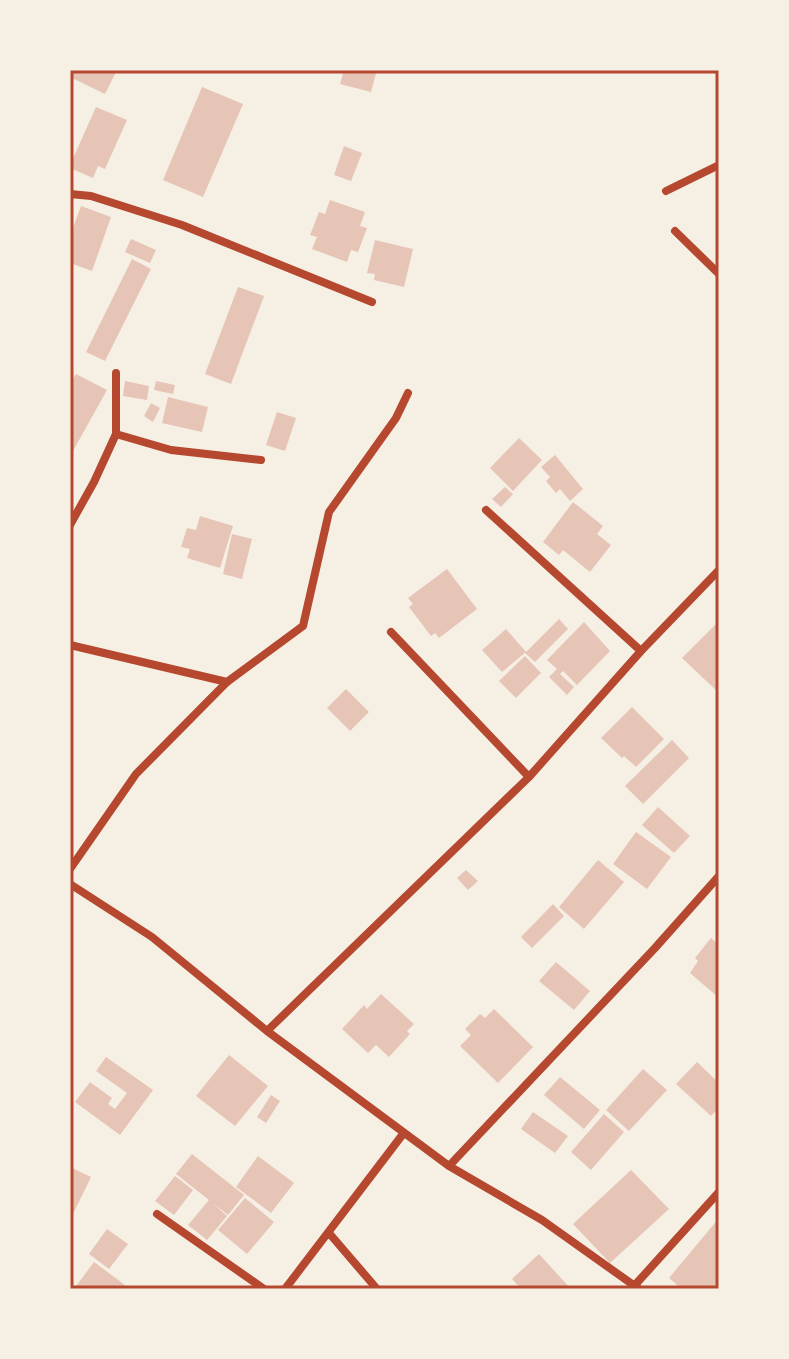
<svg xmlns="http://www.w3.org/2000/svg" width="789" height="1359" viewBox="0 0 789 1359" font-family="Lato,sans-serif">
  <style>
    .building { fill: #e6c5b7 }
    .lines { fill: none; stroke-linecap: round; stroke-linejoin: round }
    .minor { stroke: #b5482f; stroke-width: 8 }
    .neatline { fill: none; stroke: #b5482f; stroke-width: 3 }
  </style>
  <rect width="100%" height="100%" fill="#f6efe4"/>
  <path class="building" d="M 70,70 L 117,70 L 105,94 L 70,77 Z
    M 344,70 L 377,70 L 371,92 L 340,84 Z
    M 202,87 L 243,104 L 203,197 L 163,180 Z
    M 96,107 L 127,120 L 105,169 L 98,166 L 93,178 L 70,168 L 70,165 Z
    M 344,146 L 362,153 L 351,181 L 334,175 Z
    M 330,200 L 365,212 L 360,226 L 367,228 L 358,252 L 351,250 L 347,262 L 312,249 L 317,237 L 310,235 L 319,212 L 325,214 Z
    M 81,206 L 111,217 L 92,271 L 70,263 L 70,236 Z
    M 131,239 L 156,250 L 150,263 L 125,252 Z
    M 375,240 L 413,249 L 404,287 L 374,280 L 375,274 L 367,273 Z
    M 132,259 L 151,269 L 105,361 L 86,352 Z
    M 238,287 L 264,296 L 231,384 L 205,374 Z
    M 76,374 L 107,390 L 73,451 L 70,449 L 70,384 Z
    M 125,381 L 149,386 L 147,400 L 123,396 Z
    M 156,381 L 175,385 L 173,394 L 154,390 Z
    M 168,397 L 208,407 L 202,432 L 162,423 Z
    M 151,403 L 160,408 L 153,422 L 144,416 Z
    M 277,412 L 296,418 L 285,451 L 266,445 Z
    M 519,438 L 542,460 L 513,491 L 490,468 Z
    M 555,455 L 583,489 L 570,501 L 560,489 L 556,493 L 546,481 L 550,477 L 541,467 Z
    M 505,487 L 513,494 L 501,507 L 492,499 Z
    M 573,502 L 603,526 L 597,534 L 611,545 L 590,572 L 563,550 L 559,555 L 543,542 Z
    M 200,516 L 233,526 L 220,568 L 187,558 L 190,549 L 181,547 L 187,528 L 196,530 Z
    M 232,534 L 252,539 L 242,579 L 223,574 Z
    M 447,569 L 477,609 L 439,638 L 435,633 L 431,636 L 409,607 L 413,604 L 408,598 Z
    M 559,619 L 568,629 L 535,662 L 525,653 Z
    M 719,621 L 719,693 L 682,658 Z
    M 584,622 L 610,651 L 577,685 L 563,671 L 560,674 L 574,687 L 567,695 L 549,677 L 557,669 L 547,660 Z
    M 506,629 L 526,652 L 502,672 L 482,650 Z
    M 525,656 L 541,673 L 516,698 L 499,681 Z
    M 346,689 L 369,712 L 350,731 L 327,708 Z
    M 632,707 L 664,739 L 636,767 L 624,756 L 622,758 L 601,738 Z
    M 672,740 L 689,758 L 643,804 L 625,786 Z
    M 658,807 L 690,836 L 674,853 L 642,825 Z
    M 636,832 L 671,857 L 647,889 L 613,864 Z
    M 598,860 L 624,882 L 584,929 L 559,907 Z
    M 466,870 L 478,881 L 468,890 L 457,878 Z
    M 553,904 L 564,916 L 532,948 L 521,937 Z
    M 711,938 L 719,945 L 719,998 L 690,973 L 698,961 L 695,958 Z
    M 556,962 L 590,991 L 574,1010 L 539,981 Z
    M 381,994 L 414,1024 L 407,1031 L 410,1034 L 389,1057 L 376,1045 L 368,1053 L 342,1029 L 364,1005 L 367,1009 Z
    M 494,1009 L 533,1047 L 498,1083 L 460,1046 L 471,1035 L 465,1029 L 480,1014 L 485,1018 Z
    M 229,1055 L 268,1086 L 235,1126 L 196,1096 Z
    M 106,1057 L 153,1090 L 120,1135 L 75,1102 L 90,1082 L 112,1098 L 108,1104 L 115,1109 L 127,1093 L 96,1071 Z
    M 697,1062 L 719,1083 L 719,1108 L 711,1116 L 676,1084 Z
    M 643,1069 L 667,1090 L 629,1131 L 606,1110 Z
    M 560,1077 L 600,1110 L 584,1129 L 544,1095 Z
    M 271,1095 L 280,1101 L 266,1123 L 257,1117 Z
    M 533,1112 L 568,1136 L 555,1153 L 521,1129 Z
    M 604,1114 L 624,1132 L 591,1170 L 571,1152 Z
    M 192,1154 L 244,1195 L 228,1215 L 213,1203 L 227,1216 L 207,1240 L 188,1225 L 209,1200 L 176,1174 Z
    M 258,1156 L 294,1183 L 271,1213 L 236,1187 Z
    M 70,1167 L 91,1177 L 74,1212 L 70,1210 Z
    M 631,1170 L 669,1209 L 610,1263 L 573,1224 Z
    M 175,1176 L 193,1190 L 174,1215 L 155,1201 Z
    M 245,1198 L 274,1222 L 247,1254 L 218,1230 Z
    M 719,1218 L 719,1289 L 682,1289 L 669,1278 Z
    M 107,1229 L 128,1244 L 109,1269 L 89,1254 Z
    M 539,1254 L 571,1289 L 521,1289 L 512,1279 Z
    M 94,1262 L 125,1285 L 122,1289 L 74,1289 Z"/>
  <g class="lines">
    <path class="minor" d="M 666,191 L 719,165
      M 70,194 L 91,196 L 182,225 L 372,302
      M 675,231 L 719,274
      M 116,434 L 171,450 L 261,460
      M 486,510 L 641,651
      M 70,525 L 94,482 L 116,434 L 116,373
      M 391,632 L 529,777
      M 70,645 L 227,682
      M 70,869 L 136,774 L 227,682 L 303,626 L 329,512 L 396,418 L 408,393
      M 70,884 L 152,937 L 267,1031 L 449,1166 L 542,1220 L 639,1289
      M 267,1031 L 529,777 L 641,651 L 719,570
      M 449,1166 L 655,948 L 719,876
      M 157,1214 L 264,1289
      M 329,1233 L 377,1289
      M 635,1285 L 719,1192
      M 285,1289 L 403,1134"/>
  </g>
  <rect width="789" height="1359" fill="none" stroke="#f6efe4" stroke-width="144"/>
  <rect x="72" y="72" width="645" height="1215" class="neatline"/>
</svg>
